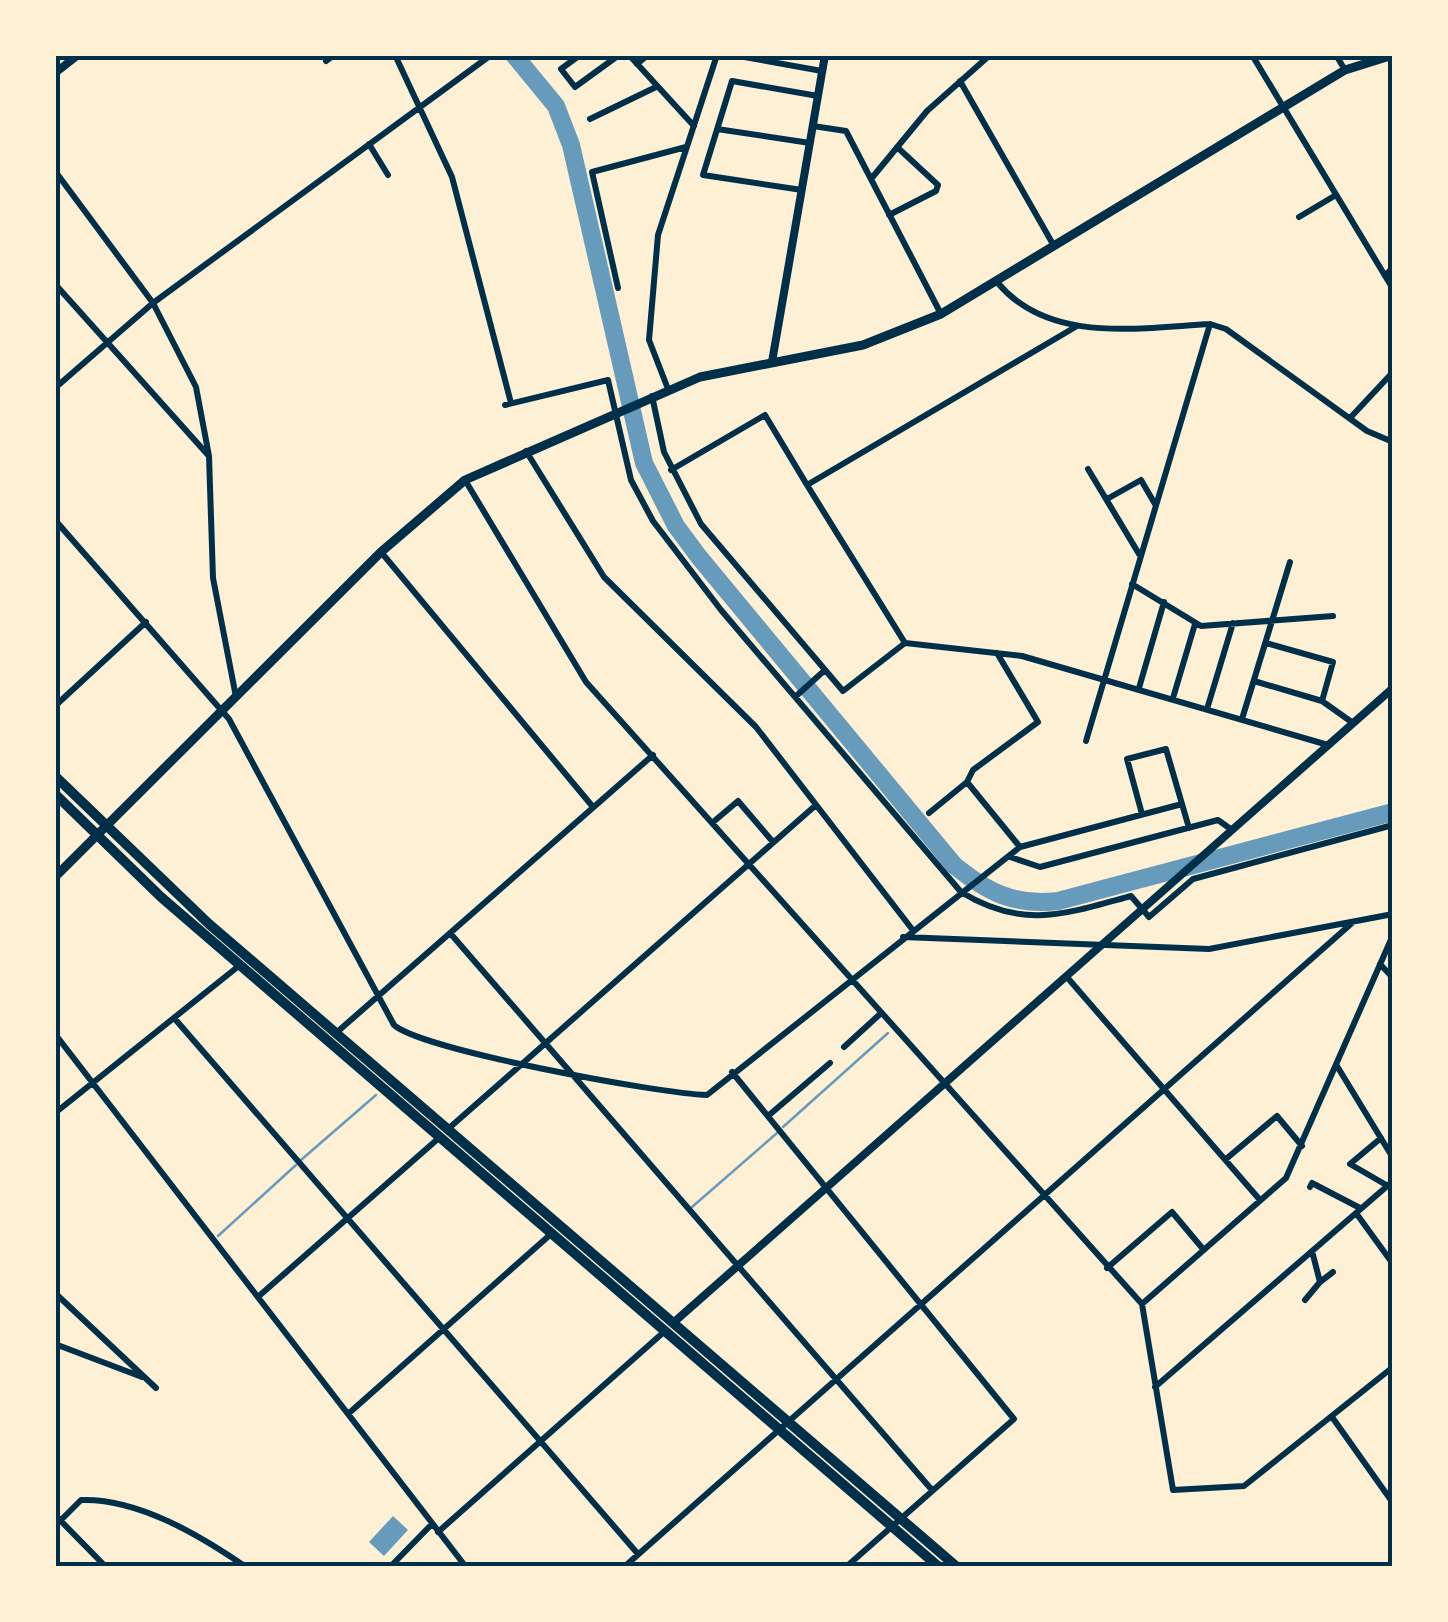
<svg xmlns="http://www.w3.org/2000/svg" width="1448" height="1622" viewBox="0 0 1448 1622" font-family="'Fira Sans',sans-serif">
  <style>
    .water { fill: #669bbc }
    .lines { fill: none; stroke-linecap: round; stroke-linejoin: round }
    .stream { stroke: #669bbc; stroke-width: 2.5 }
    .river { stroke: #669bbc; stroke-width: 18 }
    .minor { stroke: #003049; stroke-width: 6 }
    .tertiary { stroke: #003049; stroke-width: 8 }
    .secondary { stroke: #003049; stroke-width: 9 }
    .trunk { stroke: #003049; stroke-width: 10 }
    .neatline { fill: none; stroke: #003049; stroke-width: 4 }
  </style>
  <rect width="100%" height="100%" fill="#fdf0d5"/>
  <path class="water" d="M 393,1516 L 408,1530 L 384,1556 L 369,1542 Z"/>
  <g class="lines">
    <path class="stream" d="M 783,1127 L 888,1033
      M 301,1160 L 376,1095
      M 692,1207 L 777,1133
      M 218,1236 L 296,1165"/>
    <path class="river" d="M 514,55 L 556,106 L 571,145 L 644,463 L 676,526 L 699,557 L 954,865 C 987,892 1014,906 1058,901 L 1393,812"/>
    <path class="minor" d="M 395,55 L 452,177 L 511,403
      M 580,55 L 561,69 L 575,87 L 619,55
      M 629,55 L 694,126
      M 733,55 L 822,71
      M 1252,55 L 1393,289
      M 1336,55 L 1345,70
      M 326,61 L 334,55
      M 637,64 L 648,55
      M 960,81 L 1054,246
      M 590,119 L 656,87
      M 813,126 L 846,131 L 941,314
      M 717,129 L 810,143
      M 369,144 L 388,175
      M 55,171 L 153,303 L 196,387 L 209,456 L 213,578 L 236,697
      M 871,179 L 927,111 L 990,55
      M 802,190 L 703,175 L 732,81 L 818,96
      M 889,215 L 936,191 L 938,185 L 897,147
      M 1299,217 L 1336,195
      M 1385,276 L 1393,267
      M 997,282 C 1048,344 1137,328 1210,324 L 1226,329 L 1367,431 L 1393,442
      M 55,284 L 208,455
      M 618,288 L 592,172 L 686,147
      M 55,388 L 153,303 L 491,55
      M 668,389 L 649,340 L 658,235 L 717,55
      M 652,396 L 664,452 L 701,524 L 843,691 L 905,643 L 1022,656 L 1328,745
      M 505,405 L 608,380 L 631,480 L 653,521 L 721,610 L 961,892 C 1023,930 1065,914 1131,896 L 1149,917 L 1193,879 L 1393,825
      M 1350,418 L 1393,372
      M 526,451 L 604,577 L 756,727 L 912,929
      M 1088,469 L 1139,554
      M 671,470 L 765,415 L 807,485
      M 465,480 L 586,682 L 1142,1304 L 1173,1490 L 1244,1486 L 1393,1367
      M 1107,499 L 1141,480 L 1155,504
      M 55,520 L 229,719 L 394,1025 C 422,1050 661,1094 707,1095 L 1020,847 L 1182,804
      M 381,552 L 593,807
      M 1132,584 L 1201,626 L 1333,616
      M 905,643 L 807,485 L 1077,326
      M 1266,643 L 1333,662 L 1322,701
      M 1254,681 L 1322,701 L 1353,723
      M 1139,688 L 1164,602
      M 795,697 L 825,670
      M 1173,698 L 1195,624
      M 55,706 L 146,622
      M 1207,709 L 1233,623
      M 1242,719 L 1290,562
      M 1086,741 L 1210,324
      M 967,782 L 1020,847
      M 929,813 L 967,782 L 973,770 L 1038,722 L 997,653
      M 1142,814 L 1127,759 L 1166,749 L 1189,828
      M 712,823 L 738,801 L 773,842
      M 1010,857 L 1040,867 L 1218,820 L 1232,830
      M 450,933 L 932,1490
      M 903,937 L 1209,949 L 1393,914
      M 1380,964 L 1393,978
      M 1066,976 L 1260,1200
      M 175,1019 L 638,1554
      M 336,1033 L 653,755
      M 55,1034 L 466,1567
      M 844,1047 L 879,1015
      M 1337,1066 L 1393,1158
      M 732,1072 L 1014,1419 L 846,1567
      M 55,1113 L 240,965
      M 768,1116 L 830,1063
      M 448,1129 L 816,805
      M 1381,1138 L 1350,1164 L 1388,1186
      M 1226,1159 L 1277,1116 L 1302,1146
      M 1310,1187 L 1312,1183 L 1360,1208
      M 1356,1213 L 1393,1264
      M 1107,1268 L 1172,1212 L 1203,1249
      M 1320,1282 L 1333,1272
      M 55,1293 L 156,1388
      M 259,1296 L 440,1137
      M 1305,1300 L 1320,1282 L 1312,1251
      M 1142,1304 L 1286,1178 L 1393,935
      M 55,1344 L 142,1377
      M 1155,1387 L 1393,1181
      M 348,1414 L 551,1234
      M 1332,1417 L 1393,1503
      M 55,1515 L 106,1567
      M 61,1520 L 81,1500 C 138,1498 201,1536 246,1567
      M 438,1532 L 665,1331
      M 390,1567 L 432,1524
      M 624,1567 L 1352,923"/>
    <path class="tertiary" d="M 55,73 L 78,55
      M 772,362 L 825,55
      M 673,1323 L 1393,688"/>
    <path class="secondary" d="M 55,877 L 381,552 L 465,480 L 700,377 L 863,345 L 941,314 L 1345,70 L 1393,55"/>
    <path class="trunk" d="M 55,776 L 209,924 L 957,1567
      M 55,794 L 161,897 L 939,1567"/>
  </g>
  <rect width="1448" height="1622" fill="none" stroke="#fdf0d5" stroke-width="115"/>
  <rect x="58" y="58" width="1332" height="1506" class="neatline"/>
</svg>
